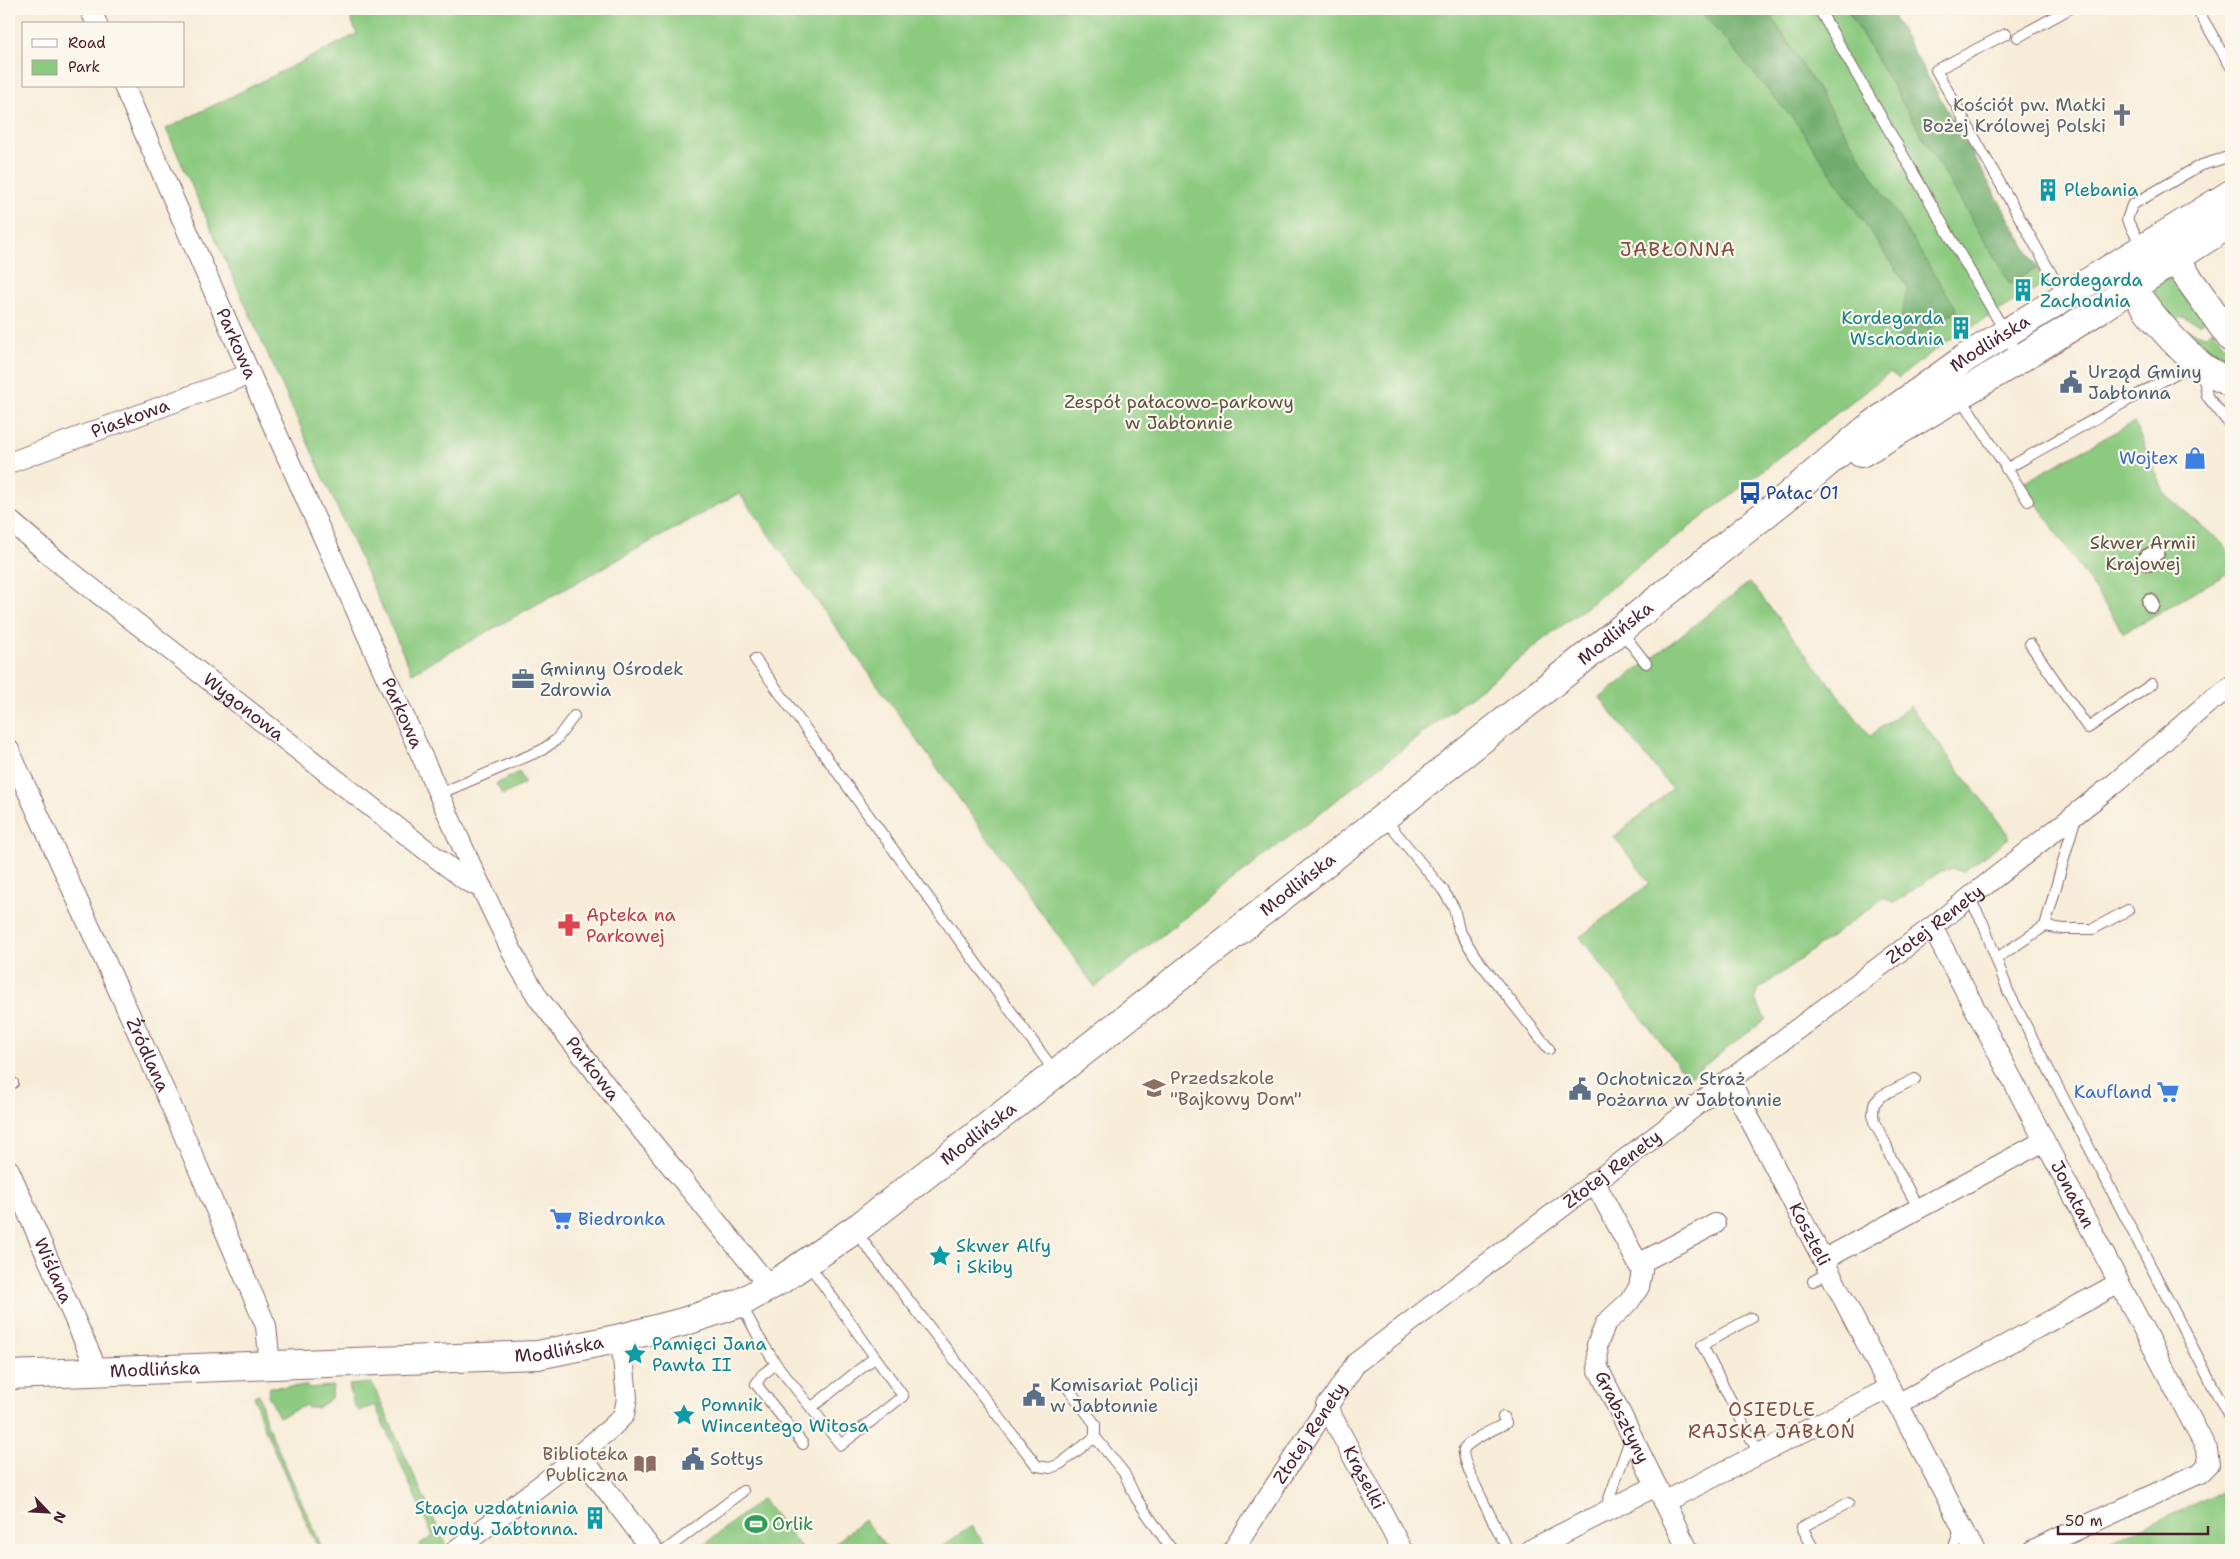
<svg xmlns="http://www.w3.org/2000/svg" width="2240" height="1559" viewBox="0 0 2240 1559" font-family="'Shantell Sans',sans-serif">
  <style>
    .green { fill: #8cca80; stroke: #6b7456 }
    .forest { fill: #71ae6e; stroke: #5e664c }
    .lines { fill: none; stroke-linecap: round; stroke-linejoin: round }
    .service-casing { stroke: #876768; stroke-width: 12 }
    .pedestrian-casing { stroke: #876768; stroke-width: 18 }
    .minor-casing { stroke: #876768; stroke-width: 22 }
    .secondary-casing { stroke: #876768; stroke-width: 30 }
    .service { stroke: #fff; stroke-width: 10 }
    .pedestrian { stroke: #fff; stroke-width: 15 }
    .minor { stroke: #fff; stroke-width: 20 }
    .secondary { stroke: #fff; stroke-width: 28 }
    .labels { text-anchor: middle; dominant-baseline: central; stroke-width: 4.5; stroke-linejoin: round; paint-order: stroke }
    .worship-label { font-size: 18px; fill: #5b616d; stroke: #fbf7ec; text-anchor: end }
    .culture-label { font-size: 18px; fill: #0d838f; stroke: #fbf7ec; text-anchor: start }
    .street-label { font-size: 18px; fill: #4a1f2b; stroke: #fbf7ec }
    .service-label { font-size: 18px; fill: #4e5e75; stroke: #fbf7ec; text-anchor: start }
    .park-label { font-size: 18px; fill: #5e5244; stroke: #fbf7ec }
    .shop-label { font-size: 18px; fill: #366cbe; stroke: #fbf7ec; text-anchor: end }
    .transit-label { font-size: 18px; fill: #164399; stroke: #fbf7ec; text-anchor: start }
    .health-label { font-size: 18px; fill: #be3a42; stroke: #fbf7ec; text-anchor: start }
    .education-label { font-size: 18px; fill: #785e54; stroke: #fbf7ec; text-anchor: start }
    .leisure-label { font-size: 18px; fill: #27864d; stroke: #fbf7ec; text-anchor: start }
    .neighbourhood-label { font-size: 19px; letter-spacing: 1px; fill: #834d43; stroke: #fbf7ec }
    .quarter-label { font-size: 20px; letter-spacing: 1px; fill: #834d43; stroke: #fbf7ec }
  </style>
  <rect width="100%" height="100%" fill="#fbf7ec"/>
  <filter id="ink" filterUnits="userSpaceOnUse"><feTurbulence type="fractalNoise" baseFrequency=".02" numOctaves="2"/><feDisplacementMap in="SourceGraphic" scale="10" xChannelSelector="R" yChannelSelector="G"/><feConvolveMatrix kernelMatrix="1 2 1 2 8 2 1 2 1" color-interpolation-filters="sRGB"/></filter>
  <filter id="wash" filterUnits="userSpaceOnUse"><feTurbulence type="fractalNoise" baseFrequency=".0096" numOctaves="4" result="noise"/><feDisplacementMap in="SourceGraphic" scale="20" xChannelSelector="R" yChannelSelector="G"/><feGaussianBlur stdDeviation="1.12" result="paint"/><feColorMatrix in="noise" values="0 0 0 0 0 0 0 0 0 0 0 0 0 0 0 0 0 1.4 0 .05"/><feComposite in="paint" operator="in"/></filter>
  <g filter="url(#wash)">
    <rect width="100%" height="100%" fill="#f7ecd8"/>
    <path class="green" d="M 347,9 L 1889,9 L 2046,283 L 1946,342 L 1898,378 L 1890,372 L 1095,987 L 739,493 L 412,673 L 166,129 L 357,34 Z
      M 2169,277 L 2205,320 L 2200,324 L 2181,317 L 2174,324 L 2156,301 L 2154,286 Z
      M 2186,329 L 2205,336 L 2213,330 L 2231,355 L 2231,363 L 2209,359 L 2183,333 Z
      M 2134,422 L 2165,494 L 2226,547 L 2231,556 L 2231,571 L 2124,633 L 2023,483 Z
      M 1750,582 L 1870,736 L 1910,706 L 2010,837 L 1963,872 L 1953,869 L 1940,872 L 1894,903 L 1885,897 L 1757,991 L 1755,1000 L 1766,1019 L 1688,1078 L 1580,937 L 1650,883 L 1614,837 L 1672,789 L 1600,698 Z
      M 519,772 L 525,783 L 503,795 L 496,784 Z
      M 372,1383 L 446,1546 L 440,1550 L 424,1550 L 419,1544 L 433,1537 L 375,1405 L 359,1411 L 354,1405 L 349,1385 Z
      M 308,1386 L 308,1388 L 333,1386 L 331,1398 L 317,1408 L 308,1408 L 306,1405 L 279,1417 L 268,1395 L 270,1387 Z
      M 259,1394 L 266,1422 L 323,1550 L 319,1550 L 263,1425 L 254,1396 Z
      M 2231,1487 L 2231,1550 L 2093,1550 Z
      M 762,1499 L 803,1550 L 697,1550 Z
      M 864,1520 L 888,1550 L 827,1550 Z
      M 971,1526 L 989,1550 L 937,1550 Z"/>
    <path class="forest" d="M 1699,9 L 1767,9 L 1957,310 L 1893,353 L 1908,287 L 1798,125 Z
      M 1847,9 L 1889,9 L 2037,268 L 2010,284 Z"/>
  </g>
  <g filter="url(#ink)">
    <g class="lines">
      <defs>
        <path id="service" d="M 1819,9 L 2020,358
          M 2197,9 L 2231,67
          M 2006,34 L 1936,70 L 2064,296
          M 2018,37 L 2069,9
          M 2143,248 L 2127,220 L 2132,205 L 2199,166 L 2231,156
          M 1960,396 L 2028,501
          M 2006,469 L 2180,371 L 2202,367 L 2207,396 L 2231,426
          M 1620,630 L 1646,663
          M 2030,644 L 2088,728 L 2152,684
          M 755,659 L 1055,1072
          M 439,794 L 542,750 L 556,740 L 574,716
          M 1384,818 L 1443,890 L 1454,908 L 1459,930 L 1475,956 L 1549,1049
          M 1969,898 L 1983,923 L 2008,991 L 2231,1421
          M 2045,926 L 2063,929 L 2093,929 L 2128,910
          M 1997,958 L 2045,926 L 2076,816
          M 1915,1079 L 1881,1096 L 1874,1104 L 1873,1113 L 1874,1122 L 1886,1144 L 1890,1156 L 1919,1209
          M 9,1085 L 13,1083
          M 855,1231 L 1037,1466 L 1050,1468 L 1060,1464 L 1095,1437
          M 1813,1281 L 1829,1272
          M 741,1304 L 758,1336 L 776,1364 L 841,1445 L 903,1396 L 807,1262
          M 1751,1318 L 1702,1345 L 1759,1454
          M 776,1364 L 762,1375 L 756,1384 L 803,1444
          M 1067,1387 L 1095,1424 L 1095,1437 L 1124,1473 L 1136,1498 L 1172,1550
          M 811,1408 L 874,1358
          M 1503,1417 L 1506,1423 C 1497,1428 1469,1440 1464,1449 C 1459,1459 1501,1536 1508,1550
          M 1605,1510 L 1631,1437
          M 666,1550 L 743,1491
          M 1814,1550 L 1802,1527 L 1848,1503
          M 1953,1550 L 1961,1526"/>
        <path id="pedestrian" d="M 2149,563 L 2146,558 L 2157,552
          M 2150,602 L 2152,605"/>
        <g id="minor">
          <path d="M 90,9 L 97,24"/>
          <path id="s1" d="M 124,86 L 250,374 L 473,870 L 519,966 L 539,999 L 614,1096 L 769,1286"/>
          <path id="s2" d="M 9,463 L 250,374"/>
          <path id="s3" d="M 9,520 L 62,565 L 430,853 L 467,881 L 482,888"/>
          <path id="s4" d="M 9,750 L 174,1112 L 266,1326 L 270,1365"/>
          <path id="s5" d="M 1932,927 L 2207,1450 L 2209,1464 L 2200,1473 L 2033,1550"/>
          <path id="s6" d="M 1729,1079 L 1974,1550"/>
          <path id="s7" d="M 9,1170 L 98,1372"/>
          <path id="s8" d="M 1594,1181 L 1642,1271 L 1639,1287 L 1629,1302 L 1606,1323 L 1597,1345 L 1598,1368 L 1688,1550"/>
          <path d="M 1823,1260 L 2044,1141"/>
          <path d="M 1638,1264 L 1715,1224"/>
          <path d="M 1898,1404 L 2119,1283"/>
          <path id="s9" d="M 1326,1405 L 1402,1550"/>
          <path d="M 580,1455 L 652,1550"/>
          <path d="M 1664,1502 L 1890,1388"/>
          <path d="M 456,1550 L 563,1468 L 611,1428 L 624,1415 L 627,1398 L 621,1338"/>
          <path id="s10" d="M 1233,1550 L 1356,1363 L 1932,927 L 2114,784 L 2208,703 L 2231,687"/>
          <path d="M 1530,1550 L 1656,1486"/>
        </g>
        <g id="secondary">
          <path d="M 2156,253 L 2174,258 L 2231,338"/>
          <path d="M 2131,287 C 2151,316 2174,343 2201,366 C 2209,373 2221,378 2231,383"/>
          <path d="M 1861,453 C 1940,407 2020,360 2098,310 C 2142,281 2186,251 2231,223"/>
          <path id="s11" d="M 9,1375 L 538,1355 L 621,1338 L 683,1322 L 740,1303 L 782,1279 L 860,1226 L 1384,817 L 1788,496 L 1867,429 L 1967,357 L 2231,194"/>
        </g>
      </defs>
      <use href="#service" class="service-casing"/>
      <use href="#pedestrian" class="pedestrian-casing"/>
      <use href="#minor" class="minor-casing"/>
      <use href="#secondary" class="secondary-casing"/>
      <use href="#service" class="service"/>
      <use href="#pedestrian" class="pedestrian"/>
      <use href="#minor" class="minor"/>
      <use href="#secondary" class="secondary"/>
    </g>
  </g>
  <defs>
    <symbol id="church-bare" viewBox="-9 -9 18 18"><path d="M-1.2-6h2.4v3.5h3.3v2.4h-3.3V6h-2.4V-.1h-3.3v-2.4h3.3Z" fill="#6b7280" stroke="#fbf7ec" stroke-width="2.5" paint-order="stroke"/></symbol>
    <symbol id="building-bare" viewBox="-9 -9 18 18"><path d="M-4-6H4V6H1V3H-1V6H-4ZM-2.5-4.3h1.7v1.8h-1.7ZM.8-4.3h1.7v1.8H.8ZM-2.5-1h1.7V.8h-1.7ZM.8-1h1.7V.8H.8Z" fill="#0f9aa8" stroke="#fbf7ec" stroke-width="2.5" paint-order="stroke"/></symbol>
    <symbol id="civic-bare" viewBox="-9 -9 18 18"><path d="M-.6-6.5H3V-4.5H.6V-3L4-1V1h2V6H-6V1h2V-1L-.6-3ZM-1.2 2.5V6h2.4V2.5Z" fill="#5c6f8a" stroke="#fbf7ec" stroke-width="2.5" paint-order="stroke"/></symbol>
    <symbol id="shop-bare" viewBox="-9 -9 18 18"><path d="M-5-2.5h2.3a2.7 3.5 0 0 1 5.4 0H5L5.5 6h-11ZM-1.5-2.5h3a1.5 2.3 0 0 0-3 0Z" fill="#3f7fe0" stroke="#fbf7ec" stroke-width="2.5" paint-order="stroke"/></symbol>
    <symbol id="bus-bare" viewBox="-9 -9 18 18"><path d="M-5-6H5V4H4V6H2V4H-2V6H-4V4H-5ZM-3.5-4V0h7V-4ZM-3.5 1.2v1.5H-2V1.2ZM2 1.2v1.5H3.5V1.2Z" fill="#1a4fb4" stroke="#fbf7ec" stroke-width="2.5" paint-order="stroke"/></symbol>
    <symbol id="office-bare" viewBox="-9 -9 18 18"><path d="M-6-3h4V-5.5h4V-3h4V5H-6ZM-1-4.5V-3h2v-1.5ZM-6 0V1H6V0Z" fill="#5c6f8a" stroke="#fbf7ec" stroke-width="2.5" paint-order="stroke"/></symbol>
    <symbol id="pharmacy-bare" viewBox="-9 -9 18 18"><path d="M-2-6h4v4h4v4h-4v4h-4v-4h-4v-4h4Z" fill="#e0444e" stroke="#fbf7ec" stroke-width="2.5" paint-order="stroke"/></symbol>
    <symbol id="school-bare" viewBox="-9 -9 18 18"><path d="M0-5L7-2L0 1L-7-2ZM-4 1L0 2.5L4 1V4Q0 6-4 4Z" fill="#8d6e63" stroke="#fbf7ec" stroke-width="2.5" paint-order="stroke"/></symbol>
    <symbol id="supermarket-bare" viewBox="-9 -9 18 18"><path d="M-6-5.5h2.5l.6 2H6L4.5 2H-2.5L-4.4-4H-6ZM-1.5 3.2a1.3 1.3 0 1 0 .1 0ZM3 3.2a1.3 1.3 0 1 0 .1 0Z" fill="#3f7fe0" stroke="#fbf7ec" stroke-width="2.5" paint-order="stroke"/></symbol>
    <symbol id="sight-bare" viewBox="-9 -9 18 18"><path d="M0-6L1.8-2.2L6-1.7L2.9 1.2L3.7 5.4L0 3.3L-3.7 5.4L-2.9 1.2L-6-1.7L-1.8-2.2Z" fill="#0f9aa8" stroke="#fbf7ec" stroke-width="2.5" paint-order="stroke"/></symbol>
    <symbol id="library-bare" viewBox="-9 -9 18 18"><path d="M-6-4Q-3-5.5-.7-3.5V5Q-3 3-6 4ZM6-4Q3-5.5 .7-3.5V5Q3 3 6 4Z" fill="#8d6e63" stroke="#fbf7ec" stroke-width="2.5" paint-order="stroke"/></symbol>
    <symbol id="stadium-bare" viewBox="-9 -9 18 18"><path d="M0-5a6.5 5 0 1 0 0 10a6.5 5 0 1 0 0-10ZM-3.5-1.8h7v3.6h-7Z" fill="#2e9e5b" stroke="#fbf7ec" stroke-width="2.5" paint-order="stroke"/></symbol>
  </defs>
  <g fill-rule="evenodd">
    <use href="#church-bare" x="2106" y="99" width="32" height="32"/>
    <use href="#building-bare" x="2032" y="174" width="32" height="32"/>
    <use href="#building-bare" x="2007" y="274" width="32" height="32"/>
    <use href="#building-bare" x="1945" y="312" width="32" height="32"/>
    <use href="#civic-bare" x="2055" y="366" width="32" height="32"/>
    <use href="#shop-bare" x="2179" y="442" width="32" height="32"/>
    <use href="#bus-bare" x="1734" y="477" width="32" height="32"/>
    <use href="#office-bare" x="507" y="663" width="32" height="32"/>
    <use href="#pharmacy-bare" x="553" y="909" width="32" height="32"/>
    <use href="#school-bare" x="1138" y="1072" width="32" height="32"/>
    <use href="#civic-bare" x="1564" y="1073" width="32" height="32"/>
    <use href="#supermarket-bare" x="2152" y="1076" width="32" height="32"/>
    <use href="#supermarket-bare" x="545" y="1203" width="32" height="32"/>
    <use href="#sight-bare" x="924" y="1240" width="32" height="32"/>
    <use href="#sight-bare" x="619" y="1338" width="32" height="32"/>
    <use href="#civic-bare" x="1018" y="1379" width="32" height="32"/>
    <use href="#sight-bare" x="668" y="1399" width="32" height="32"/>
    <use href="#civic-bare" x="677" y="1443" width="32" height="32"/>
    <use href="#library-bare" x="629" y="1448" width="32" height="32"/>
    <use href="#building-bare" x="579" y="1502" width="32" height="32"/>
    <use href="#stadium-bare" x="740" y="1508" width="32" height="32"/>
  </g>
  <g class="labels">
    <g class="worship-label">
      <text x="2106" y="105">Kościół pw. Matki<tspan x="2106" dy="21">Bożej Królowej Polski</tspan></text>
    </g>
    <g class="culture-label">
      <text x="2064" y="190">Plebania</text>
      <text x="2040" y="280">Kordegarda<tspan x="2040" dy="21">Zachodnia</tspan></text>
      <text x="1944" y="318" text-anchor="end">Kordegarda<tspan x="1944" dy="21">Wschodnia</tspan></text>
      <text x="956" y="1246">Skwer Alfy<tspan x="956" dy="21">i Skiby</tspan></text>
      <text x="652" y="1344">Pamięci Jana<tspan x="652" dy="21">Pawła II</tspan></text>
      <text x="701" y="1405">Pomnik<tspan x="701" dy="21">Wincentego Witosa</tspan></text>
      <text x="578" y="1508" text-anchor="end">Stacja uzdatniania<tspan x="578" dy="21">wody. Jabłonna.</tspan></text>
    </g>
    <g class="street-label">
      <text stroke="none"><textPath href="#s1" startOffset="281">Parkowa</textPath></text>
      <text stroke="none"><textPath href="#s11" startOffset="2315">Modlińska</textPath></text>
      <text stroke="none"><textPath href="#s2" startOffset="129">Piaskowa</textPath></text>
      <text stroke="none"><textPath href="#s11" startOffset="1841">Modlińska</textPath></text>
      <text stroke="none"><textPath href="#s3" startOffset="300">Wygonowa</textPath></text>
      <text stroke="none"><textPath href="#s1" startOffset="686">Parkowa</textPath></text>
      <text stroke="none"><textPath href="#s11" startOffset="1436">Modlińska</textPath></text>
      <text stroke="none"><textPath href="#s10" startOffset="950">Złotej Renety</textPath></text>
      <text stroke="none"><textPath href="#s4" startOffset="335">Źródlana</textPath></text>
      <text stroke="none"><textPath href="#s1" startOffset="1091">Parkowa</textPath></text>
      <text stroke="none"><textPath href="#s11" startOffset="1031">Modlińska</textPath></text>
      <text stroke="none"><textPath href="#s10" startOffset="545">Złotej Renety</textPath></text>
      <text stroke="none"><textPath href="#s5" startOffset="302">Jonatan</textPath></text>
      <text stroke="none"><textPath href="#s6" startOffset="175">Koszteli</textPath></text>
      <text stroke="none"><textPath href="#s7" startOffset="110">Wiślana</textPath></text>
      <text stroke="none"><textPath href="#s11" startOffset="551">Modlińska</textPath></text>
      <text stroke="none"><textPath href="#s11" startOffset="146">Modlińska</textPath></text>
      <text stroke="none"><textPath href="#s8" startOffset="269">Grabsztyny</textPath></text>
      <text stroke="none"><textPath href="#s10" startOffset="140">Złotej Renety</textPath></text>
      <text stroke="none"><textPath href="#s9" startOffset="82">Krąselki</textPath></text>
    </g>
    <g class="service-label">
      <text x="2088" y="372">Urząd Gminy<tspan x="2088" dy="21">Jabłonna</tspan></text>
      <text x="540" y="669">Gminny Ośrodek<tspan x="540" dy="21">Zdrowia</tspan></text>
      <text x="1596" y="1079">Ochotnicza Straż<tspan x="1596" dy="21">Pożarna w Jabłonnie</tspan></text>
      <text x="1050" y="1385">Komisariat Policji<tspan x="1050" dy="21">w Jabłonnie</tspan></text>
      <text x="710" y="1459">Sołtys</text>
    </g>
    <g class="park-label">
      <text x="1179" y="402">Zespół pałacowo-parkowy<tspan x="1179" dy="21">w Jabłonnie</tspan></text>
      <text x="2143" y="543">Skwer Armii<tspan x="2143" dy="21">Krajowej</tspan></text>
    </g>
    <g class="shop-label">
      <text x="2178" y="458">Wojtex</text>
      <text x="2152" y="1092">Kaufland</text>
      <text x="578" y="1219" text-anchor="start">Biedronka</text>
    </g>
    <g class="transit-label">
      <text x="1766" y="493">Pałac 01</text>
    </g>
    <g class="health-label">
      <text x="586" y="915">Apteka na<tspan x="586" dy="21">Parkowej</tspan></text>
    </g>
    <g class="education-label">
      <text x="1170" y="1078">Przedszkole<tspan x="1170" dy="21">"Bajkowy Dom"</tspan></text>
      <text x="628" y="1454" text-anchor="end">Biblioteka<tspan x="628" dy="21">Publiczna</tspan></text>
    </g>
    <g class="leisure-label">
      <text x="772" y="1524">Orlik</text>
    </g>
    <g class="neighbourhood-label">
      <text x="1772" y="1409">OSIEDLE<tspan x="1772" dy="22">RAJSKA JABŁOŃ</tspan></text>
    </g>
    <g class="quarter-label">
      <text x="1678" y="249">JABŁONNA</text>
    </g>
  </g>
  <rect width="2240" height="1559" fill="none" stroke="#fbf7ec" stroke-width="30"/>
  <rect x="22" y="22" width="162" height="65" fill="#fbf7ec" stroke="#b4a19f"/>
  <rect x="32" y="39" width="25" height="8" fill="#ffffff" stroke="#b4a19f"/>
  <text x="68" y="48" font-size="15" fill="#4a1f2b">Road</text>
  <rect x="32" y="60" width="25" height="15" fill="#8cca80" stroke="#b4a19f"/>
  <text x="68" y="72" font-size="15" fill="#4a1f2b">Park</text>
  <g transform="translate(48 1512) rotate(115)" stroke="#fbf7ec" stroke-width="4" paint-order="stroke">
  <path d="M0-4L9 19L0 12L-9 19Z" fill="#4a1f2b"/>
  <text y="-8" font-size="14" font-weight="bold" text-anchor="middle" fill="#4a1f2b">N</text>
  </g>
  <path d="M2058 1526v8h150v-8" fill="none" stroke="#4a1f2b" stroke-width="2.5"/>
  <text x="2065" y="1526" font-size="15" fill="#4a1f2b" stroke="#fbf7ec" stroke-width="4" paint-order="stroke">50 m</text>
</svg>
